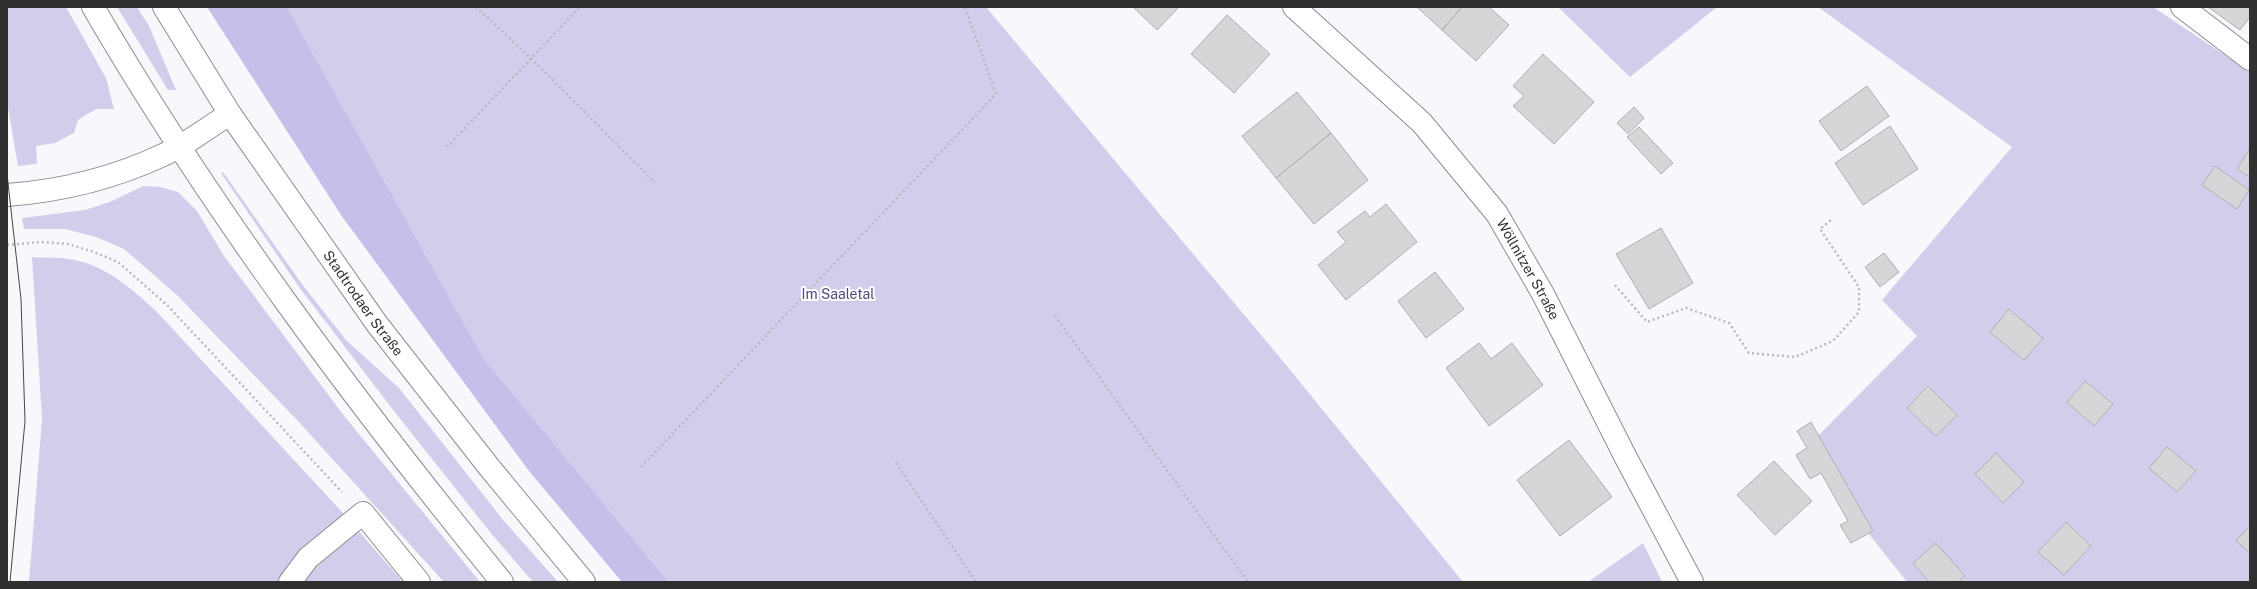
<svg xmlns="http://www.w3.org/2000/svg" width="2257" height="589" viewBox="0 0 2257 589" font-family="'Public Sans',sans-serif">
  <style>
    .green { fill: #d1ceec }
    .forest { fill: #c5c0e9 }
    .building { fill: #d6d6d9; stroke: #afafb2 }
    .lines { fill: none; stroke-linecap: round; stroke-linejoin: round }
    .minor-casing { stroke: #8e8e91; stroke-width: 24 }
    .major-casing { stroke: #8e8e91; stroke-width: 24 }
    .path { stroke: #b9b8bb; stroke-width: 2.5; stroke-dasharray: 2 3; stroke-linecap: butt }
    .minor { stroke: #fff; stroke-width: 22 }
    .major { stroke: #fff; stroke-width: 22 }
    .tram { stroke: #474748; stroke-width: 1 }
    .labels { text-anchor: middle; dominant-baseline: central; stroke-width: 4; stroke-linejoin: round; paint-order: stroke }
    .street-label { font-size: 14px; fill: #303031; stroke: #fff }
    .park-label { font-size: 14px; fill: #50477c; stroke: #fff }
  </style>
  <rect width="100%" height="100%" fill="#f8f7fb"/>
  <path class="green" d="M 7,7 L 66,7 L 106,78 L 114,109 L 96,109 L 78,120 L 74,133 L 55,143 L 36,146 L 37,164 L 18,166 L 7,102 Z
    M 117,7 L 137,7 L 149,26 L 176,90 L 168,90 Z
    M 287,7 L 986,7 L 1282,360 L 1463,582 L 669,582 L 484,359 Z
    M 1558,7 L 1717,7 L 1630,77 Z
    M 1818,7 L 2153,7 L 2250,72 L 2250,582 L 1907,582 L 1803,451 L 1917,336 L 1882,300 L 2012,147 Z
    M 223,172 L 302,284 L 346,340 L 399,388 L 504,521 L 558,582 L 533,582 L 490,532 L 394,411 L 299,287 L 221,173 Z
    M 143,186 L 160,187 L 178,192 L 197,211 L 224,256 L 345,417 L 480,582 L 444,582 L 298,421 L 178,296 L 124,249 L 96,237 L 65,229 L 24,229 L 22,218 L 85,210 L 112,201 Z
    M 32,257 C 44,258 57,257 69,259 C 105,264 132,289 157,312 L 342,512 L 403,582 L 29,582 L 42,419 Z
    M 1643,543 L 1662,582 L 1588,582 Z"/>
  <path class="forest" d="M 207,7 L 287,7 L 484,359 L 669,582 L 622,582 L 529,471 L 341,215 Z"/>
  <path class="building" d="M 1133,7 L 1179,7 L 1157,30 Z
    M 1417,7 L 1462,7 L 1442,30 Z
    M 1462,7 L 1489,7 L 1509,25 L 1476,61 L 1442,30 Z
    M 2208,7 L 2250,7 L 2250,17 L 2240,30 Z
    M 1227,15 L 1270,54 L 1234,93 L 1191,54 Z
    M 1543,54 L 1594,102 L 1554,144 L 1513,106 L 1524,96 L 1513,86 Z
    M 1867,86 L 1889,116 L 1841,151 L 1819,121 Z
    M 1297,92 L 1331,133 L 1276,178 L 1242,136 Z
    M 1634,107 L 1644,118 L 1628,134 L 1617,123 Z
    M 1890,126 L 1918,169 L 1863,205 L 1835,163 Z
    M 1639,127 L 1673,163 L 1661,174 L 1627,137 Z
    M 1331,133 L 1368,180 L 1314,224 L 1276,178 Z
    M 2250,148 L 2250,177 L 2237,169 Z
    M 2215,166 L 2249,190 L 2237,209 L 2202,185 Z
    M 1386,204 L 1417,242 L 1346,300 L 1318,265 L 1346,242 L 1337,232 L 1365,211 L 1370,217 Z
    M 1661,228 L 1693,283 L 1649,309 L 1616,254 Z
    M 1884,253 L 1899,272 L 1880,287 L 1865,267 Z
    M 1435,272 L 1464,309 L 1426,338 L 1398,301 Z
    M 2009,309 L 2043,338 L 2024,360 L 1990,332 Z
    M 1479,343 L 1491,359 L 1512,343 L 1543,385 L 1489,426 L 1446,368 Z
    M 2085,381 L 2113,404 L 2094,426 L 2067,402 Z
    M 1928,386 L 1957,415 L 1936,436 L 1907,408 Z
    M 1811,422 L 1873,531 L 1851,543 L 1840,525 L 1848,521 L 1821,473 L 1810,479 L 1796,455 L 1807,448 L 1797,431 Z
    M 1569,440 L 1612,497 L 1560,536 L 1517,480 Z
    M 2167,447 L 2196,471 L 2177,492 L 2149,468 Z
    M 1996,453 L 2024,482 L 2003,503 L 1975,474 Z
    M 1774,461 L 1812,501 L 1775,535 L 1737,495 Z
    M 2066,522 L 2091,546 L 2064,575 L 2038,552 Z
    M 2250,525 L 2250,553 L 2236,541 Z
    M 1936,543 L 1965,576 L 1958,582 L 1929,582 L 1913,563 Z"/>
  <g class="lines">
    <defs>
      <g id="minor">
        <path id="s1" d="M 1294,7 L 1422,123 L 1497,214 L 1543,294 L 1626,458 L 1692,582"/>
        <path d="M 2182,7 L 2250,59"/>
        <path d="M 7,195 C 61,191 114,178 163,155 C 186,145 208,127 230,114"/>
        <path d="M 290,582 L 308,558 L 363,513 L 419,582"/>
      </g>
      <g id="major">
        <path d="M 93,7 C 212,211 353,399 502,582"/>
        <path id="s2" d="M 164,7 L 230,114 L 377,324 L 489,467 L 584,582"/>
      </g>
    </defs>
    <use href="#minor" class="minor-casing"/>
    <use href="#major" class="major-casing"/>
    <path class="path" d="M 476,7 L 531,58 L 655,183
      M 447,147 L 580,7
      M 7,245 L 41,242 L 68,244 L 94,252 L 118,262 L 167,305 L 342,492
      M 1615,285 L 1647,322 L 1686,308 L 1729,323 L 1749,353 L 1795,357 L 1833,341 L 1859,312 L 1859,287 L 1820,229 L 1831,220
      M 1055,316 L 1248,582
      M 896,463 L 976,582
      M 641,467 L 996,94 L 965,7"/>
    <use href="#minor" class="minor"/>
    <use href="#major" class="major"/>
    <path class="tram" d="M 7,174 L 21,299 L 25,421 L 10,582"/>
  </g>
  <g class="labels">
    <g class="street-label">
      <text stroke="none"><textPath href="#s1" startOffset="354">Wöllnitzer Straße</textPath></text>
      <text stroke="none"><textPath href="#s2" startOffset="357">Stadtrodaer Straße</textPath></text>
    </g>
    <g class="park-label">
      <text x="838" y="294">Im Saaletal</text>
    </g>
  </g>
  <rect width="2257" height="589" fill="none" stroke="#303031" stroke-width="16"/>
</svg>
